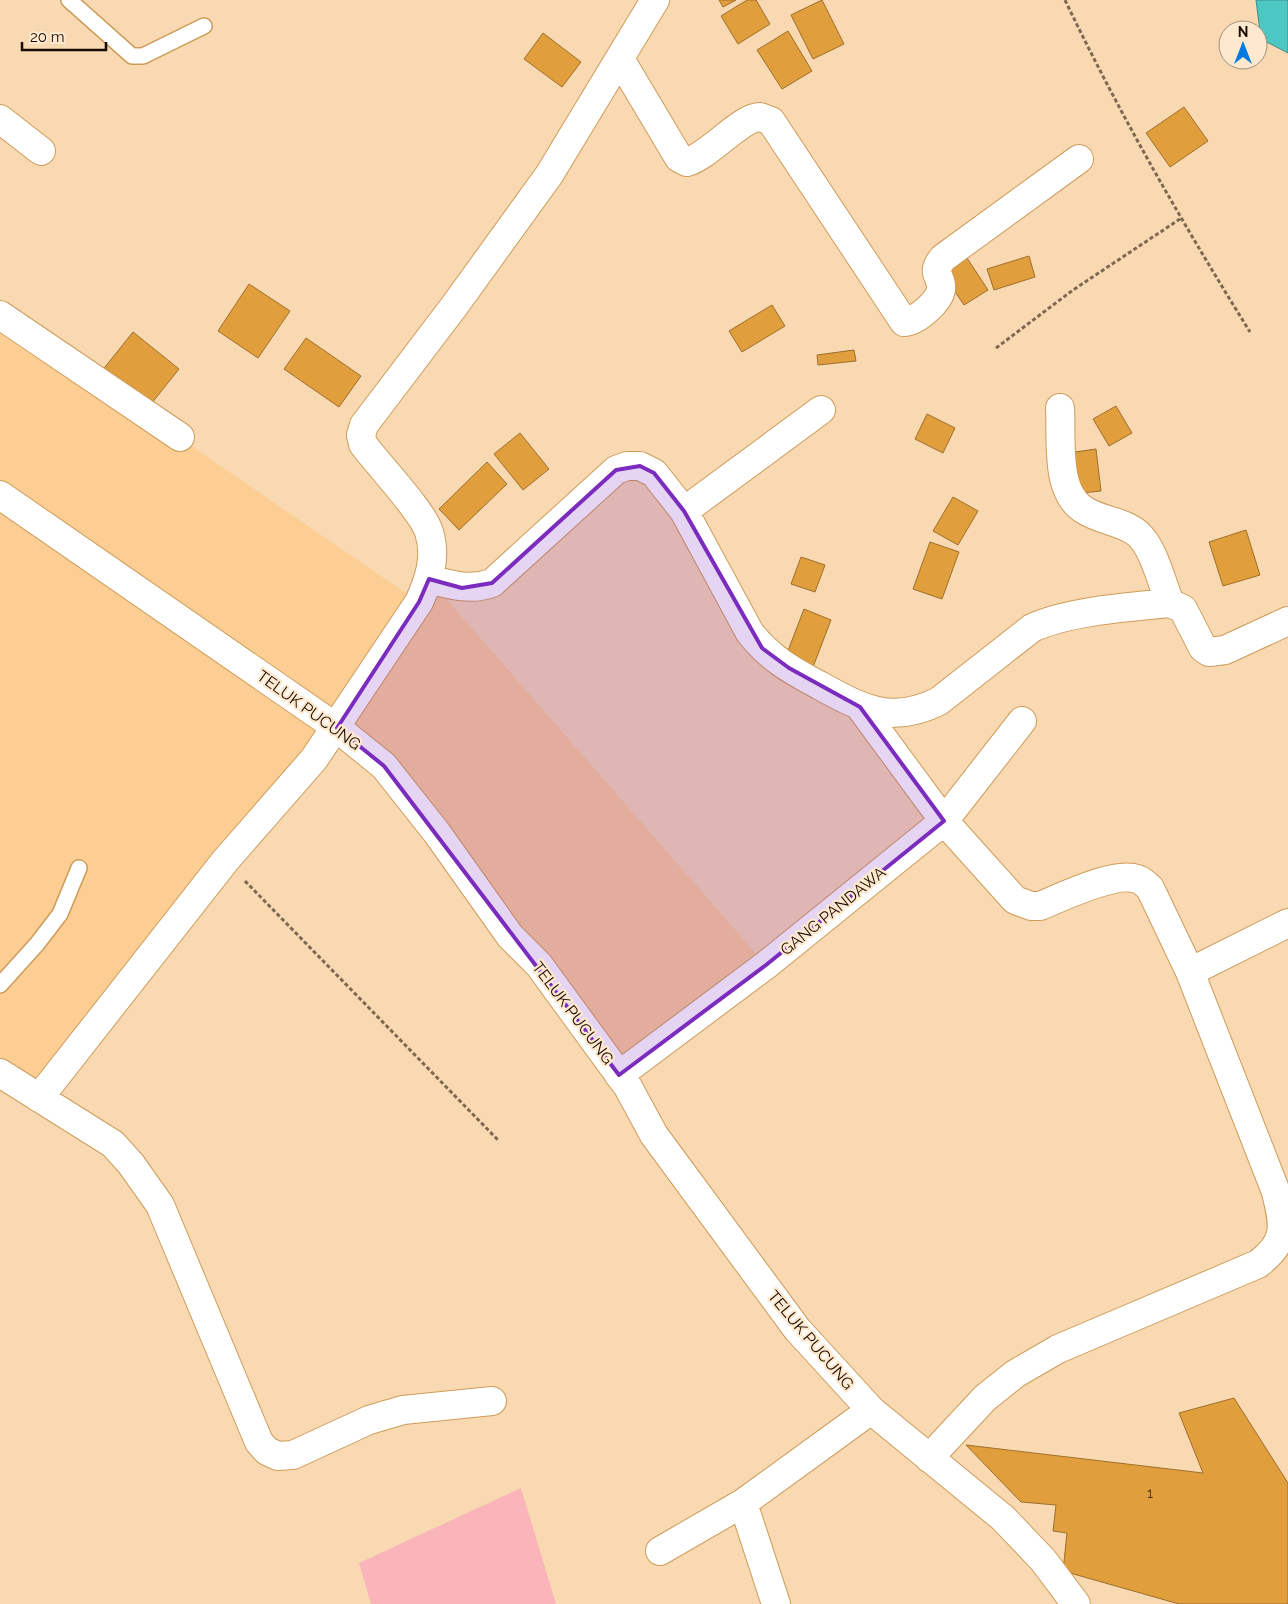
<svg xmlns="http://www.w3.org/2000/svg" width="1288" height="1604" viewBox="0 0 1288 1604" font-family="Raleway,sans-serif">
  <style>
    .built { fill: #fcce94 }
    .green { fill: #fab5bb }
    .water { fill: #4cc7c4; stroke: #3d8f89 }
    .building { fill: #e09e3d; stroke: #9e6f2a }
    .lines { fill: none; stroke-linecap: round; stroke-linejoin: round }
    .service-casing { stroke: #ce9c59; stroke-width: 18 }
    .minor-casing { stroke: #ce9c59; stroke-width: 30 }
    .tertiary-casing { stroke: #ce9c59; stroke-width: 30 }
    .path { stroke: #7e6850; stroke-width: 3; stroke-dasharray: 4 2.5; stroke-linecap: butt }
    .service { stroke: #fff; stroke-width: 15 }
    .minor { stroke: #fff; stroke-width: 28 }
    .tertiary { stroke: #fff; stroke-width: 28 }
    .marked { fill: #7b2cbf; fill-opacity: 0.2; stroke: #7b2cbf; stroke-width: 4; stroke-linejoin: round }
    .labels { text-anchor: middle; dominant-baseline: central; stroke-width: 4.5; stroke-linejoin: round; paint-order: stroke }
    .number-label { font-size: 14px; fill: #4b300f }
    .street-label { font-size: 16px; fill: #190b00; stroke: #fee9ce }
  </style>
  <rect width="100%" height="100%" fill="#f9d9b2"/>
  <path class="built" d="M 0,315 L 419,602 L 429,579 L 766,965 L 619,1075 L 337,728 L 39,1098 L 0,1073 Z"/>
  <path class="green" d="M 521,1488 L 556,1604 L 371,1604 L 359,1563 Z"/>
  <path class="water" d="M 1256,0 L 1288,0 L 1288,53 L 1261,39 Z"/>
  <path class="building" d="M 719,0 L 736,0 L 723,7 Z
    M 747,0 L 756,0 L 770,24 L 738,44 L 721,16 Z
    M 822,0 L 844,44 L 813,59 L 791,15 Z
    M 788,31 L 812,71 L 782,89 L 757,50 Z
    M 543,33 L 581,62 L 562,87 L 524,59 Z
    M 1184,107 L 1208,141 L 1170,167 L 1146,133 Z
    M 963,252 L 988,290 L 964,305 L 939,268 Z
    M 1029,256 L 1035,277 L 994,290 L 987,269 Z
    M 249,284 L 290,311 L 258,358 L 218,331 Z
    M 772,305 L 785,326 L 742,352 L 729,331 Z
    M 133,332 L 179,369 L 147,409 L 101,372 Z
    M 306,338 L 361,376 L 339,407 L 284,369 Z
    M 854,350 L 856,361 L 818,365 L 817,355 Z
    M 1116,406 L 1132,433 L 1109,446 L 1093,419 Z
    M 927,414 L 955,428 L 943,453 L 915,439 Z
    M 520,433 L 549,469 L 523,490 L 494,454 Z
    M 1096,449 L 1101,491 L 1072,494 L 1068,453 Z
    M 487,462 L 507,484 L 459,530 L 439,509 Z
    M 953,497 L 978,511 L 958,545 L 933,531 Z
    M 1246,530 L 1260,575 L 1223,586 L 1209,542 Z
    M 930,542 L 959,552 L 942,599 L 913,589 Z
    M 801,557 L 825,565 L 815,592 L 791,584 Z
    M 804,609 L 831,620 L 813,667 L 786,656 Z
    M 1234,1398 L 1288,1483 L 1288,1604 L 1179,1604 L 1063,1571 L 1067,1533 L 1053,1531 L 1056,1505 L 1021,1502 L 966,1445 L 1203,1473 L 1179,1413 Z"/>
  <g class="lines">
    <defs>
      <path id="service" d="M 69,0 L 132,56 L 143,56 L 204,26
        M 0,985 L 37,944 L 60,914 L 79,868"/>
      <path id="minor" d="M 620,59 L 679,158 L 687,162 C 709,156 741,117 760,117 C 763,118 768,120 771,121 L 904,322 C 916,322 939,302 941,290 C 943,275 929,275 943,258 L 1079,159
        M 0,119 L 41,151
        M 0,315 L 180,437
        M 1060,408 C 1062,439 1054,494 1086,511 C 1102,521 1123,521 1138,534 C 1154,548 1162,584 1170,603
        M 684,511 L 821,410
        M 429,579 C 451,585 470,591 492,583 L 616,470 L 627,466 L 640,466 L 654,473 L 684,511 L 750,633 C 770,658 789,669 817,684 C 859,707 891,726 939,701 L 1032,628 C 1069,611 1129,607 1170,603 L 1183,609 L 1203,648 L 1209,652 L 1225,650 L 1288,621
        M 860,707 L 944,821 L 1015,900 L 1031,906 L 1040,906 C 1062,897 1115,871 1137,879 C 1142,880 1146,885 1150,888 L 1190,972
        M 0,1073 L 113,1144 L 131,1164 L 160,1205 L 259,1442 L 267,1451 L 278,1456 L 293,1455 L 369,1420 L 403,1410 L 492,1401
        M 619,1075 L 766,965 L 944,821 L 1022,721
        M 39,1098 L 225,861 L 314,759 L 419,602 C 429,580 437,557 429,532 C 422,510 379,466 363,444 L 361,435 L 364,425 L 455,305 L 549,175 L 655,0
        M 929,1458 L 985,1398 L 1015,1374 L 1058,1349 L 1258,1264 C 1288,1241 1284,1226 1276,1192 L 1190,972 L 1288,923
        M 743,1503 L 776,1604
        M 660,1551 L 743,1503 L 871,1410"/>
      <path id="tertiary" d="M 0,495 L 337,728 L 384,766 L 437,833 L 510,936 L 539,965 L 628,1087 L 654,1135 L 797,1329 L 871,1410 L 1003,1518 L 1043,1560 L 1076,1604"/>
    </defs>
    <use href="#service" class="service-casing"/>
    <use href="#minor" class="minor-casing"/>
    <use href="#tertiary" class="tertiary-casing"/>
    <path class="path" d="M 1065,0 C 1120,115 1183,224 1250,332
      M 996,348 L 1073,290 L 1180,219
      M 245,881 L 498,1140"/>
    <use href="#service" class="service"/>
    <use href="#minor" class="minor"/>
    <use href="#tertiary" class="tertiary"/>
  </g>
  <path class="marked" d="M 640,466 L 654,473 L 684,511 L 762,648 L 789,668 L 860,707 L 944,821 L 766,965 L 619,1075 L 384,766 L 337,728 L 419,602 L 429,579 L 462,588 L 492,583 L 616,470 Z"/>
  <g class="labels">
    <g class="number-label">
      <text x="1150" y="1493">1</text>
    </g>
    <g class="street-label">
      <text transform="translate(309 710) rotate(36)">TELUK PUCUNG</text>
      <text transform="translate(833 911) rotate(-39)">GANG PANDAWA</text>
      <text transform="translate(573 1013) rotate(53)">TELUK PUCUNG</text>
      <text transform="translate(811 1340) rotate(50)">TELUK PUCUNG</text>
    </g>
  </g>
  <g transform="translate(1243 45)"><circle r="24" fill="#fee9ce" stroke="#a2907c"/>
  <path d="M0-4L9 19L0 12L-9 19Z" fill="#0079e0"/>
  <text y="-8" font-size="14" font-weight="bold" text-anchor="middle" fill="#190b00">N</text>
  </g>
  <path d="M22 42v8h84v-8" fill="none" stroke="#190b00" stroke-width="2.5"/>
  <text x="30" y="42" font-size="15" fill="#190b00" stroke="#fee9ce" stroke-width="4" paint-order="stroke">20 m</text>
</svg>
